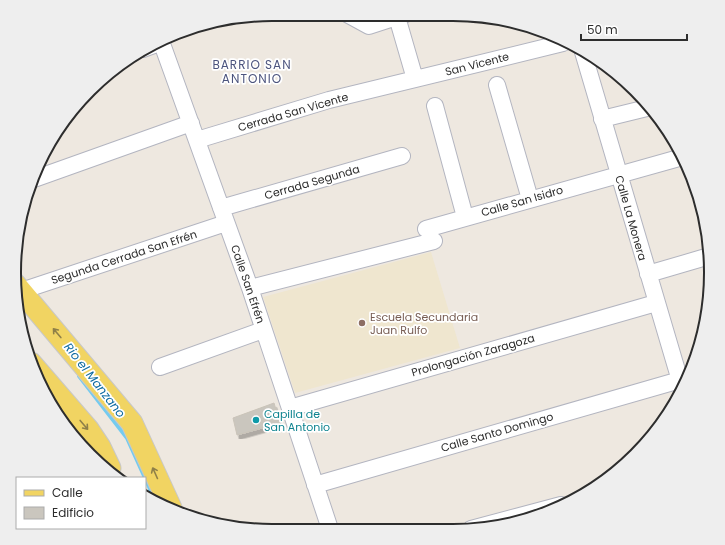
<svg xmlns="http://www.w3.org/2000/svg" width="725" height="545" viewBox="0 0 725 545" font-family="Poppins,sans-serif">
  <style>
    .education { fill: #efe6cf }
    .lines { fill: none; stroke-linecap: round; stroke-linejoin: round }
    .stream { stroke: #74cbef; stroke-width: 4 }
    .building { fill: #cac6be; stroke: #cac4b9; filter: url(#shadow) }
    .minor-casing { stroke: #b3b5c0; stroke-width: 18 }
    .major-casing { stroke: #c8c8c8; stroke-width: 23 }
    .minor { stroke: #fff; stroke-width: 16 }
    .major { stroke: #f1d462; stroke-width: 21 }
    .oneway { stroke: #8f8048 }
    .education-dot { fill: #8d6e63; stroke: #fff; stroke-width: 1.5 }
    .culture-dot { fill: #0f9aa8; stroke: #fff; stroke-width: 1.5 }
    .labels { text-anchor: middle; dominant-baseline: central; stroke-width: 3.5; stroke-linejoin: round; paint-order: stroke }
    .street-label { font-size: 11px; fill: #2d2d2d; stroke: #fff }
    .education-label { font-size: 11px; fill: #785e54; stroke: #fff; text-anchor: start }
    .culture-label { font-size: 11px; fill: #0d838f; stroke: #fff; text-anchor: start }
    .neighbourhood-label { font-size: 12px; letter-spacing: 1px; fill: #4c547e; stroke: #fff }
    .water-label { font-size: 12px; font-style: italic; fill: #0d6aa0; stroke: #fff }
    .rim { fill: none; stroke: #2d2d2d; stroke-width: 2 }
  </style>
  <defs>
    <filter id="shadow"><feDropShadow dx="2.5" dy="4.5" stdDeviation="0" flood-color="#0004"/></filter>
  </defs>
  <rect width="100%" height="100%" fill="#eee8e0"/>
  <path class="education" d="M 431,252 L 460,348 L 295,393 L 263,297 Z"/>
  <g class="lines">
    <path class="stream" d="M 79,376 L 127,438 L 145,478
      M 145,478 L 155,500"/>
  </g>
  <path class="building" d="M 274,403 L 280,423 L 237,435 L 233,418 Z"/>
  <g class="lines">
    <defs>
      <path id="minor" d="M 347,14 L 369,26 L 406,14
        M 397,17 L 415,79
        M 161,41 L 250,288 L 330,529
        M 143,49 L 162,42
        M 583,52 L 681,384
        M 497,85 L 530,199
        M 435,106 L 465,217
        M 602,119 L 647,108
        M 197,140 L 329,100 L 563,43
        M 34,179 L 191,123
        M 221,208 L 402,156
        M 426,229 L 679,158
        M 648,274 L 706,257
        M 250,288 L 434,241
        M 21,291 L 226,223
        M 160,367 L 263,330
        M 290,408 L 656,303
        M 315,485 L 680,380
        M 471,529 L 561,505"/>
      <path id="major" d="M 15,284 L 132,423 L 171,508
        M 31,363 L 88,429 L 100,447 L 110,468"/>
    </defs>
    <use href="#minor" class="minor-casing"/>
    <use href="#major" class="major-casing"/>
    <use href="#minor" class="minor"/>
    <use href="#major" class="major"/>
  </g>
  <defs><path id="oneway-shaft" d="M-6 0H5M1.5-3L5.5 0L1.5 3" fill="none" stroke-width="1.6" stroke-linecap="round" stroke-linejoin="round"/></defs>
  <g class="oneway">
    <use href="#oneway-shaft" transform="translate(57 333) rotate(-130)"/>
    <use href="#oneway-shaft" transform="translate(84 425) rotate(50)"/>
    <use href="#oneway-shaft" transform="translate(155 473) rotate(-114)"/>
  </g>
  <circle class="education-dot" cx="362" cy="323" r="4"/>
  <circle class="culture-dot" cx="256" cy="420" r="4"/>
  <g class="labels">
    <g class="street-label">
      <text transform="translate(477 64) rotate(-14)">San Vicente</text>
      <text transform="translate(293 112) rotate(-16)">Cerrada San Vicente</text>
      <text transform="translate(312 182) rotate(-16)">Cerrada Segunda</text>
      <text transform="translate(522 201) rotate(-16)">Calle San Isidro</text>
      <text transform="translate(631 218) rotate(74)">Calle La Monera</text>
      <text transform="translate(124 257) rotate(-18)">Segunda Cerrada San Efrén</text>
      <text transform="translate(248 284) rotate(71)">Calle San Efrén</text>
      <text transform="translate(473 355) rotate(-16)">Prolongación Zaragoza</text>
      <text transform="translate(497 432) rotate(-16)">Calle Santo Domingo</text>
    </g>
    <g class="education-label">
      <text x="370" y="317">Escuela Secundaria<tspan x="370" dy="13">Juan Rulfo</tspan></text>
    </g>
    <g class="culture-label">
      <text x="264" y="414">Capilla de<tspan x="264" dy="13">San Antonio</tspan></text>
    </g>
    <g class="neighbourhood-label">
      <text x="252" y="64">BARRIO SAN<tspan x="252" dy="14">ANTONIO</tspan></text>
    </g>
    <g class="water-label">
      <text transform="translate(95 380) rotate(52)">Rio el Manzano</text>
    </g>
  </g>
  <path d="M0 0H725V545H0ZM272 21H453A251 251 0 0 1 704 272V273A251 251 0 0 1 453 524H272A251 251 0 0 1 21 273V272A251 251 0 0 1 272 21Z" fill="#eee" fill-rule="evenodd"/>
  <path class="rim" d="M272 21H453A251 251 0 0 1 704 272V273A251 251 0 0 1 453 524H272A251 251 0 0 1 21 273V272A251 251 0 0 1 272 21Z"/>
  <rect x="16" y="477" width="130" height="52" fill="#ffffff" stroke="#ababab"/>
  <rect x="24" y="490" width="20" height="6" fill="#f1d462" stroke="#ababab"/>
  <text x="52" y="497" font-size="12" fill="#2d2d2d">Calle</text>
  <rect x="24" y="507" width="20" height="12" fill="#cac6be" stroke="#ababab"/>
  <text x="52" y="517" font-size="12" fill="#2d2d2d">Edificio</text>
  <path d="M581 34v6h106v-6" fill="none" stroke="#2d2d2d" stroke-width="2"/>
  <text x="587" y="34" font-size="12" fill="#2d2d2d" stroke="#ffffff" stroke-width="3" paint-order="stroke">50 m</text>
</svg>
